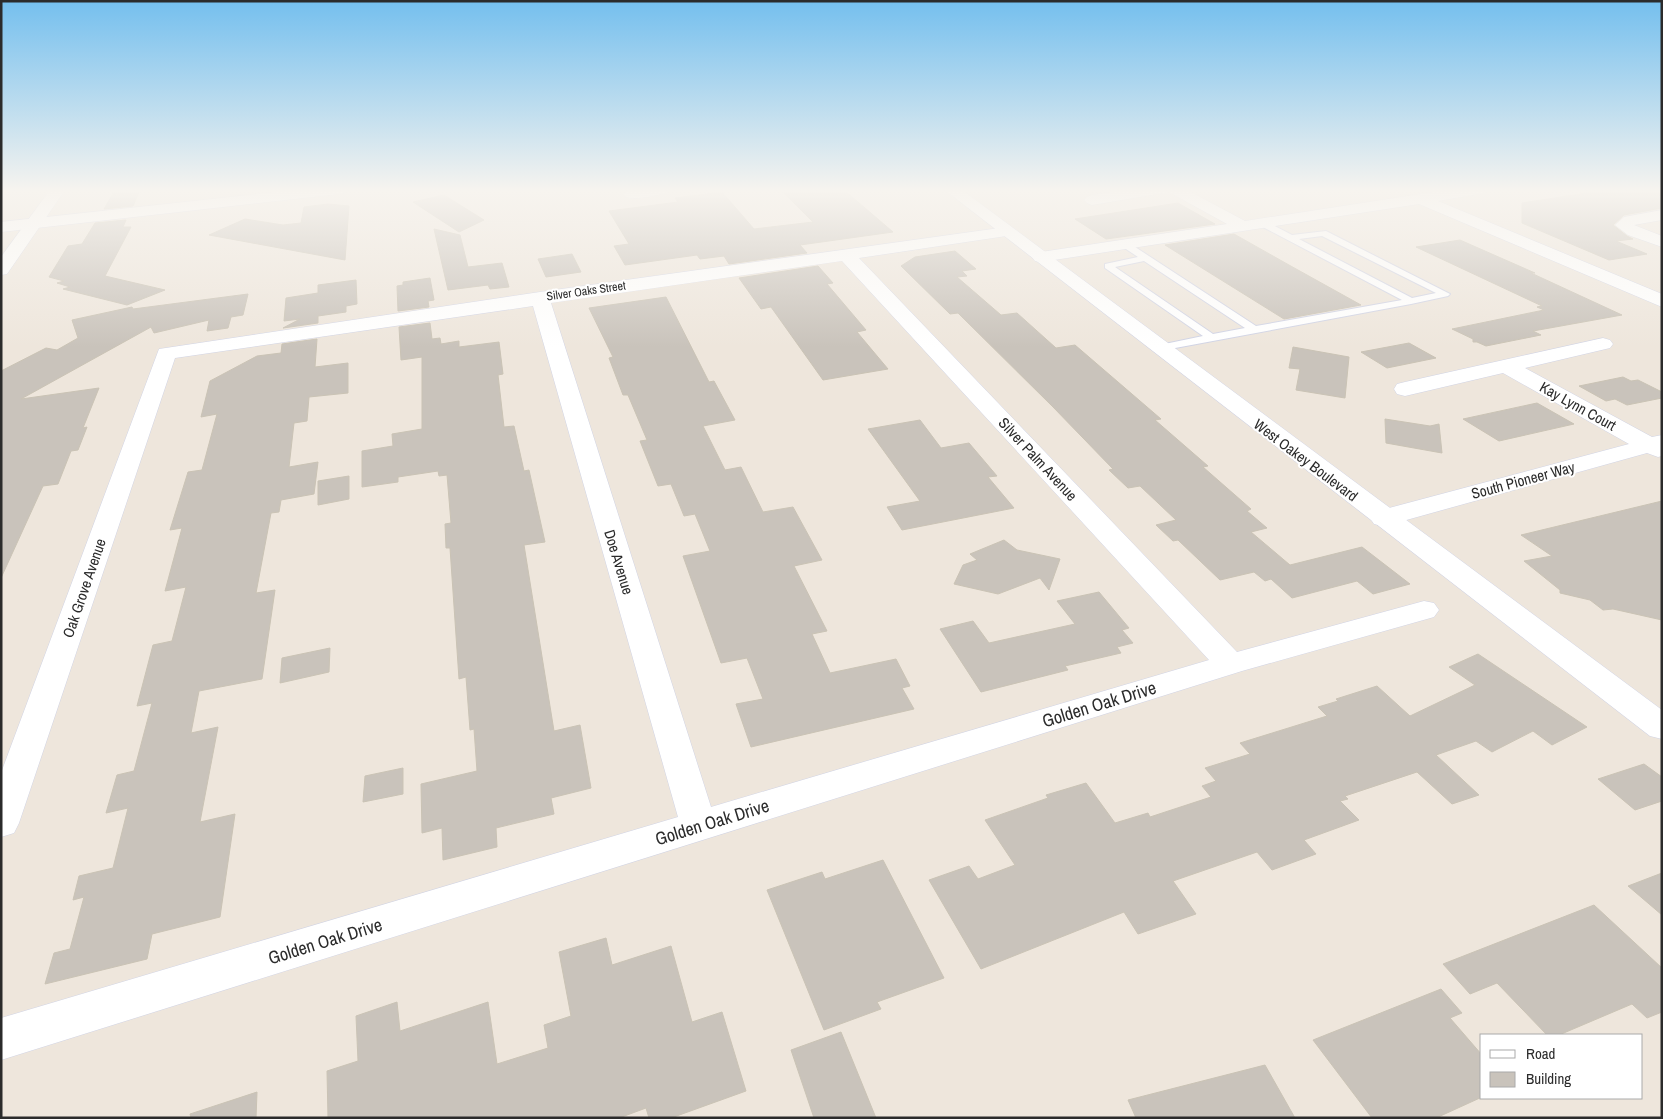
<svg xmlns="http://www.w3.org/2000/svg" width="1663" height="1119" viewBox="0 0 1663 1119" font-family="'Archivo Narrow',sans-serif">
  <style>
    .building { fill: #c9c3bb; stroke: #cac3b5 }
    .lines { fill: none; stroke-linecap: round; stroke-linejoin: round }
    .service-casing { stroke: #d1d4e5; stroke-width: 2 }
    .minor-casing { stroke: #d1d4e5; stroke-width: 1 }
    .tertiary-casing { stroke: #d1d4e5; stroke-width: 1 }
    .secondary-casing { stroke: #d1d4e5; stroke-width: 1 }
    .service { fill: #fff; fill-rule: evenodd }
    .minor { fill: #fff; fill-rule: evenodd }
    .tertiary { fill: #fff; fill-rule: evenodd }
    .secondary { fill: #fff; fill-rule: evenodd }
    .labels { text-anchor: middle; dominant-baseline: central; stroke-width: 4; stroke-linejoin: round; paint-order: stroke }
    .far-street-label { font-size: 12px; fill: #2b2b2b; stroke: #fff }
    .street-label { font-size: 15px; fill: #2b2b2b; stroke: #fff }
    .near-street-label { font-size: 18px; fill: #2b2b2b; stroke: #fff }
  </style>
  <rect width="100%" height="100%" fill="#eee6dc"/>
  <path class="building" d="M 115,190 L 140,190 L 133,206 L 104,209 Z
    M 781,190 L 844,190 L 893,232 L 800,245 L 807,253 L 729,264 L 724,256 L 700,259 L 697,255 L 625,265 L 614,246 L 629,244 L 609,211 L 678,202 L 675,198 L 722,192 L 754,229 L 813,222 Z
    M 1606,190 L 1662,190 L 1662,208 L 1624,215 L 1613,225 L 1627,236 L 1633,239 L 1616,241 L 1647,254 L 1609,260 L 1522,223 L 1522,203 Z
    M 444,195 L 484,220 L 459,232 L 413,202 Z
    M 1178,203 L 1215,224 L 1106,239 L 1075,219 Z
    M 328,204 L 349,206 L 345,260 L 209,235 L 245,219 L 283,225 L 301,223 L 304,207 Z
    M 126,220 L 123,227 L 131,227 L 105,276 L 165,290 L 127,305 L 63,289 L 70,287 L 57,283 L 64,281 L 49,277 L 68,246 L 82,244 L 95,223 Z
    M 434,229 L 460,235 L 468,267 L 502,263 L 509,287 L 490,289 L 488,285 L 448,290 Z
    M 1234,234 L 1289,265 L 1361,305 L 1284,319 L 1165,245 Z
    M 1460,240 L 1535,273 L 1531,273 L 1622,315 L 1533,331 L 1541,335 L 1486,346 L 1477,342 L 1473,342 L 1473,339 L 1452,329 L 1544,310 L 1537,307 L 1542,306 L 1416,247 Z
    M 955,251 L 976,269 L 962,271 L 967,276 L 957,277 L 1001,315 L 1017,313 L 1056,348 L 1075,345 L 1161,419 L 1155,420 L 1208,466 L 1203,467 L 1251,509 L 1247,511 L 1267,528 L 1251,532 L 1290,565 L 1362,547 L 1410,584 L 1373,594 L 1357,581 L 1292,598 L 1271,579 L 1265,581 L 1254,572 L 1220,580 L 1178,540 L 1173,541 L 1156,525 L 1176,520 L 1140,486 L 1128,488 L 1109,470 L 1113,469 L 1053,407 L 958,313 L 950,314 L 901,266 L 915,257 Z
    M 572,254 L 581,272 L 546,277 L 538,259 Z
    M 818,266 L 833,283 L 827,284 L 866,330 L 857,332 L 888,369 L 823,380 L 771,307 L 761,309 L 739,278 Z
    M 430,278 L 434,300 L 428,301 L 429,307 L 398,311 L 397,286 L 403,285 L 403,282 Z
    M 356,280 L 357,304 L 346,306 L 346,312 L 318,316 L 318,323 L 283,328 L 300,319 L 284,321 L 286,298 L 318,293 L 318,285 Z
    M 248,294 L 243,315 L 231,317 L 228,328 L 207,331 L 209,320 L 154,333 L 151,327 L 21,399 L 99,388 L 83,428 L 87,427 L 78,450 L 71,451 L 58,484 L 43,486 L 1,578 L 1,371 L 46,348 L 57,350 L 78,338 L 72,320 L 132,307 L 133,309 Z
    M 666,297 L 709,382 L 714,381 L 735,420 L 703,426 L 725,470 L 741,467 L 763,512 L 793,507 L 822,560 L 794,566 L 827,631 L 812,634 L 830,673 L 896,659 L 910,686 L 902,688 L 914,709 L 751,747 L 736,704 L 763,699 L 747,658 L 721,663 L 683,556 L 710,551 L 695,514 L 684,516 L 671,484 L 658,486 L 640,441 L 647,440 L 628,395 L 623,395 L 609,358 L 613,357 L 589,308 Z
    M 430,323 L 432,339 L 440,338 L 441,344 L 459,341 L 459,347 L 499,342 L 503,374 L 498,375 L 504,427 L 514,426 L 524,471 L 529,470 L 545,542 L 524,545 L 554,731 L 580,725 L 591,788 L 551,798 L 554,814 L 496,828 L 497,847 L 443,860 L 442,828 L 422,833 L 421,784 L 477,771 L 474,729 L 470,730 L 466,677 L 459,679 L 450,548 L 446,548 L 445,524 L 451,523 L 447,475 L 439,476 L 438,471 L 398,477 L 398,482 L 362,487 L 362,451 L 393,446 L 392,434 L 422,429 L 422,357 L 401,360 L 399,327 Z
    M 317,339 L 315,367 L 348,363 L 348,393 L 309,397 L 307,421 L 294,423 L 289,467 L 318,462 L 314,494 L 281,500 L 279,512 L 271,513 L 256,593 L 275,590 L 262,679 L 199,691 L 191,733 L 218,727 L 200,822 L 235,814 L 220,917 L 152,934 L 147,959 L 45,984 L 54,953 L 70,949 L 84,897 L 73,900 L 79,876 L 113,868 L 128,808 L 106,813 L 117,775 L 134,771 L 152,703 L 137,706 L 153,645 L 172,641 L 186,587 L 165,591 L 182,528 L 170,530 L 188,472 L 202,470 L 217,414 L 201,417 L 210,381 L 257,356 L 281,353 L 282,344 Z
    M 1409,343 L 1436,358 L 1387,368 L 1361,352 Z
    M 1293,347 L 1349,357 L 1345,398 L 1296,390 L 1300,369 L 1289,368 Z
    M 1623,377 L 1631,381 L 1638,380 L 1662,392 L 1662,398 L 1627,405 L 1615,399 L 1606,401 L 1579,386 Z
    M 1537,403 L 1574,424 L 1499,441 L 1463,419 Z
    M 1385,419 L 1430,426 L 1439,424 L 1442,453 L 1386,443 Z
    M 920,420 L 941,448 L 969,443 L 997,476 L 988,477 L 1014,508 L 902,530 L 887,507 L 920,501 L 868,429 Z
    M 349,476 L 349,499 L 318,505 L 318,481 Z
    M 1662,501 L 1662,620 L 1613,609 L 1603,610 L 1590,600 L 1560,593 L 1560,590 L 1524,561 L 1552,556 L 1521,535 Z
    M 1004,540 L 1017,550 L 1060,559 L 1049,590 L 1040,578 L 998,594 L 954,584 L 963,565 L 977,560 L 970,554 Z
    M 1099,592 L 1129,628 L 1122,630 L 1133,643 L 1117,647 L 1121,653 L 1065,666 L 1068,670 L 981,692 L 940,629 L 973,621 L 989,643 L 1075,624 L 1057,601 Z
    M 330,648 L 329,672 L 280,683 L 282,658 Z
    M 1478,654 L 1587,727 L 1552,745 L 1533,731 L 1492,752 L 1476,741 L 1436,755 L 1479,795 L 1452,804 L 1417,772 L 1345,796 L 1348,799 L 1340,801 L 1359,820 L 1304,840 L 1316,854 L 1272,870 L 1257,852 L 1173,881 L 1196,914 L 1138,934 L 1124,912 L 981,969 L 929,880 L 969,866 L 978,879 L 1015,865 L 985,820 L 1048,798 L 1046,795 L 1086,783 L 1115,823 L 1148,813 L 1150,817 L 1211,797 L 1202,786 L 1216,781 L 1205,768 L 1250,754 L 1240,743 L 1327,716 L 1318,707 L 1338,701 L 1336,699 L 1377,686 L 1410,716 L 1475,685 L 1449,667 Z
    M 1644,764 L 1662,777 L 1662,801 L 1635,810 L 1598,779 Z
    M 403,768 L 403,794 L 363,802 L 365,776 Z
    M 883,860 L 944,978 L 877,1002 L 881,1009 L 824,1030 L 767,890 L 822,872 L 825,879 Z
    M 1662,873 L 1662,915 L 1628,886 Z
    M 1594,905 L 1662,968 L 1662,1012 L 1647,1018 L 1632,1004 L 1559,1035 L 1547,1035 L 1497,983 L 1470,994 L 1443,964 Z
    M 606,938 L 612,965 L 671,946 L 692,1022 L 722,1012 L 746,1091 L 671,1118 L 649,1118 L 646,1108 L 619,1118 L 328,1118 L 327,1071 L 358,1061 L 356,1016 L 397,1002 L 400,1031 L 488,1002 L 497,1064 L 548,1048 L 544,1025 L 571,1016 L 559,952 Z
    M 1441,989 L 1462,1013 L 1450,1018 L 1482,1055 L 1482,1097 L 1436,1118 L 1372,1118 L 1313,1040 Z
    M 841,1032 L 876,1118 L 814,1118 L 791,1050 Z
    M 1265,1065 L 1295,1118 L 1136,1118 L 1128,1100 Z
    M 257,1092 L 256,1118 L 191,1118 L 190,1114 Z"/>
  <g class="lines">
    <defs>
      <path id="service" d="M 1261,222 L 1267,222 L 1292,235 L 1326,231 L 1450,294 L 1448,296 L 1411,304 L 1159,351 L 1155,350 L 1155,346 L 1203,336 L 1105,268 L 1105,264 L 1138,257 L 1123,247 L 1123,243 L 1129,243 L 1256,326 L 1402,300 L 1261,226 ZM 1322,236 L 1436,293 L 1412,298 L 1299,239 ZM 1144,261 L 1245,328 L 1213,334 L 1115,267 Z"/>
      <path id="minor" d="M 50,190 L 65,190 L 7,274 L 1,275 L 1,257 Z
        M 628,190 L 667,190 L 665,193 C 654,196 637,200 626,197 L 623,194 Z
        M 1129,190 L 1187,190 L 1245,221 L 1447,190 L 1485,190 L 1483,193 L 1478,194 L 1438,201 L 1662,294 L 1662,307 L 1419,204 L 1041,262 L 1035,261 L 1032,257 L 1035,253 L 1041,252 L 1227,224 L 1169,192 L 1092,205 L 1087,203 L 1084,200 L 1087,197 L 1092,195 Z
        M 1662,210 L 1662,220 L 1634,225 L 1662,236 L 1662,247 L 1628,235 L 1615,225 L 1624,217 Z
        M 1007,227 L 1013,229 L 1015,232 L 1013,235 L 859,258 L 1237,652 L 1424,601 L 1434,603 L 1439,610 L 1434,617 L 1242,671 L 1,1060 L 1,1018 L 678,817 L 533,306 L 175,358 L 19,823 L 14,833 L 1,837 L 1,773 L 159,349 L 540,292 ZM 842,261 L 1209,660 L 711,807 L 551,303 Z
        M 1603,338 L 1610,340 L 1613,344 L 1610,348 L 1525,368 L 1652,437 L 1662,435 L 1662,456 L 1658,457 L 1647,453 L 1392,524 L 1383,526 L 1374,524 L 1370,518 L 1374,512 L 1629,444 L 1503,373 L 1405,396 L 1397,394 L 1394,389 L 1397,384 L 1405,382 Z"/>
      <path id="tertiary" d="M 295,190 L 346,190 L 344,193 L 339,194 L 1,232 L 1,222 Z"/>
      <path id="secondary" d="M 945,190 L 962,190 L 1662,710 L 1662,739 L 1650,736 Z"/>
    </defs>
    <use href="#service" class="service-casing"/>
    <use href="#minor" class="minor-casing"/>
    <use href="#tertiary" class="tertiary-casing"/>
    <use href="#secondary" class="secondary-casing"/>
    <use href="#service" class="service"/>
    <use href="#minor" class="minor"/>
    <use href="#tertiary" class="tertiary"/>
    <use href="#secondary" class="secondary"/>
  </g>
  <linearGradient id="sky" x2="0" y2="1"><stop stop-color="#74bfee"/><stop offset="0.55" stop-color="#f7f4ef"/><stop offset="1" stop-color="#f7f4ef" stop-opacity="0"/></linearGradient>
  <rect width="1663" height="347" fill="url(#sky)"/>
  <g class="labels">
    <g class="far-street-label">
      <text transform="translate(586 291) rotate(-8)">Silver Oaks Street</text>
    </g>
    <g class="street-label">
      <text transform="translate(1578 406) rotate(29)">Kay Lynn Court</text>
      <text transform="translate(1038 459) rotate(47)">Silver Palm Avenue</text>
      <text transform="translate(1306 460) rotate(37)">West Oakey Boulevard</text>
      <text transform="translate(1523 480) rotate(-15)">South Pioneer Way</text>
      <text transform="translate(619 562) rotate(73)">Doe Avenue</text>
      <text transform="translate(84 588) rotate(-71)">Oak Grove Avenue</text>
    </g>
    <g class="near-street-label">
      <text transform="translate(1099 704) rotate(-17)">Golden Oak Drive</text>
      <text transform="translate(712 822) rotate(-17)">Golden Oak Drive</text>
      <text transform="translate(325 941) rotate(-17)">Golden Oak Drive</text>
    </g>
  </g>
  <rect width="1663" height="1119" fill="none" stroke="#2b2b2b" stroke-width="5"/>
  <rect x="1480" y="1034" width="162" height="65" fill="#ffffff" stroke="#aaaaaa"/>
  <rect x="1490" y="1050" width="25" height="8" fill="#ffffff" stroke="#aaaaaa"/>
  <text x="1526" y="1059" font-size="15" fill="#2b2b2b">Road</text>
  <rect x="1490" y="1072" width="25" height="15" fill="#c9c3bb" stroke="#aaaaaa"/>
  <text x="1526" y="1084" font-size="15" fill="#2b2b2b">Building</text>
</svg>
